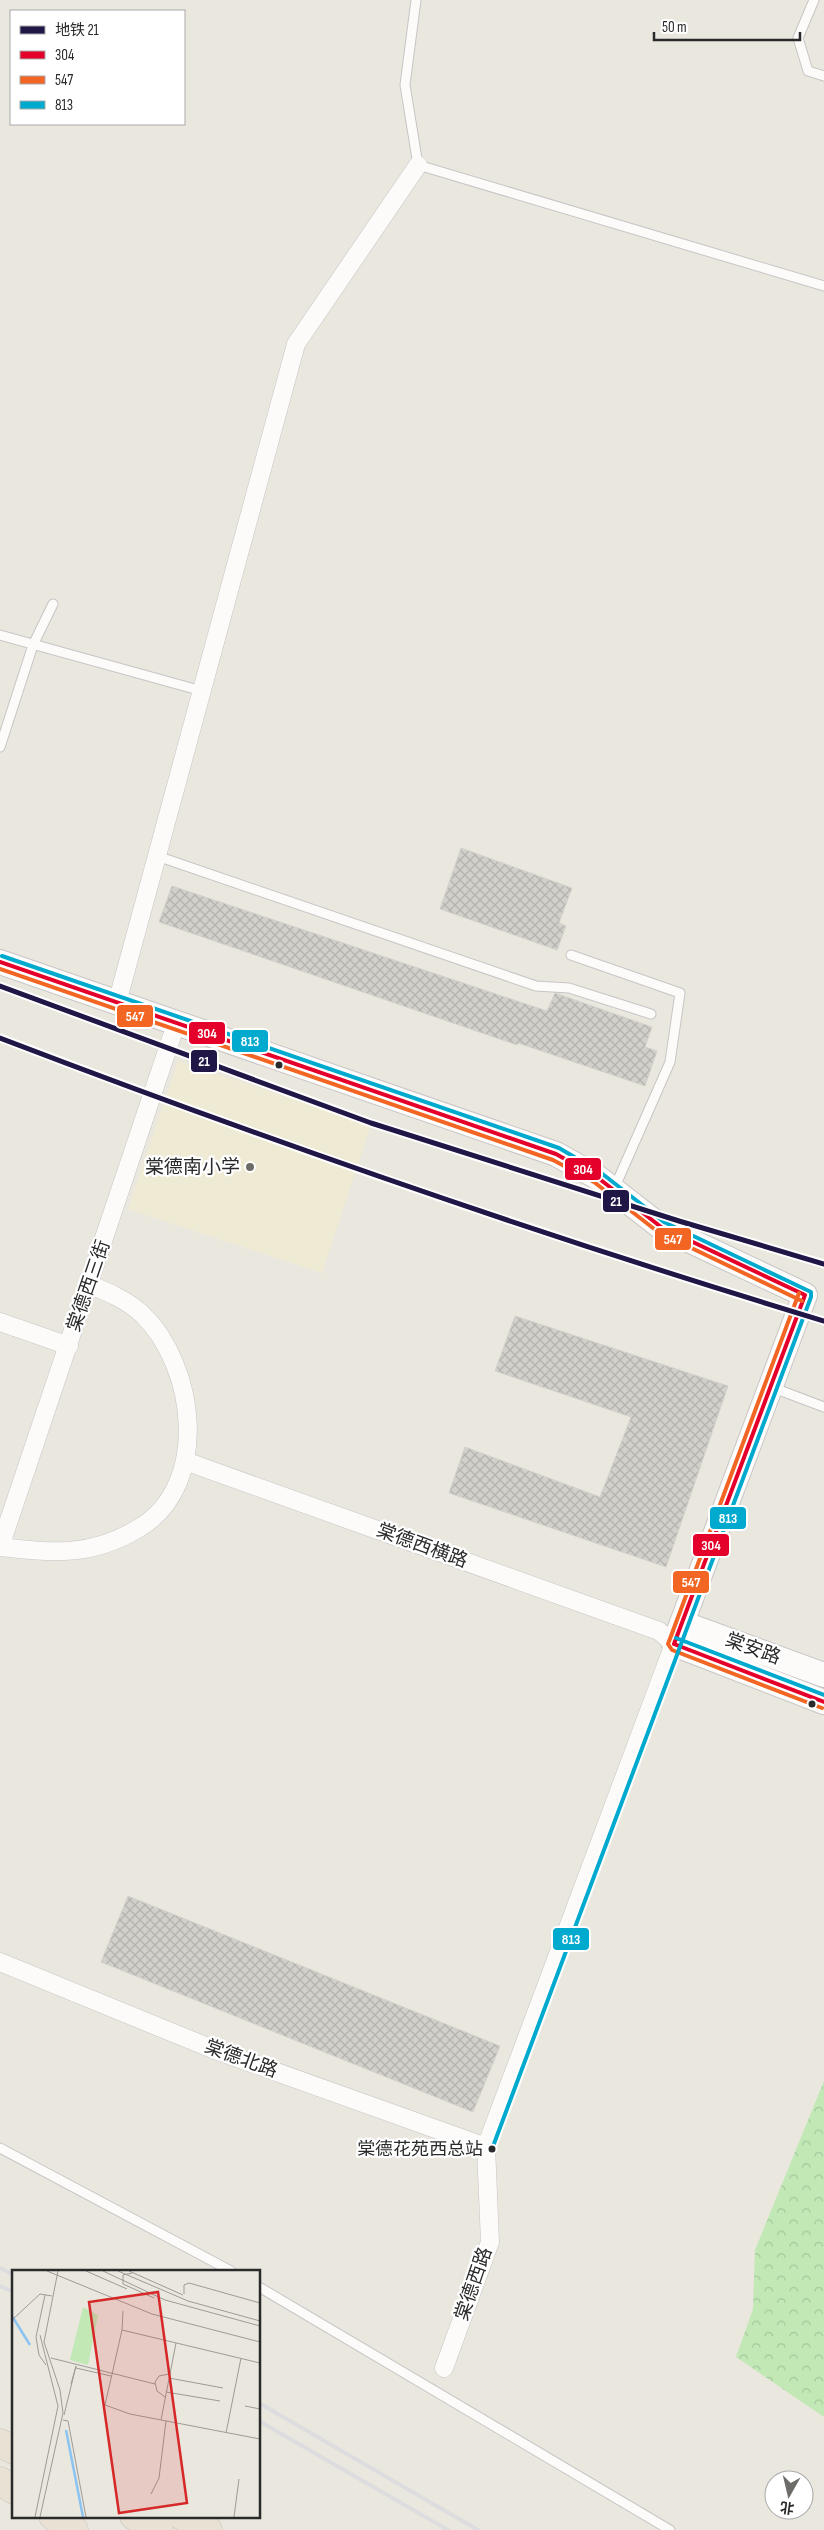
<svg xmlns="http://www.w3.org/2000/svg" width="824" height="2530" viewBox="0 0 824 2530" font-family="'Sofia Sans Condensed','Noto Sans SC',sans-serif">
  <style>
    .education { fill: #eeead3 }
    .park { fill: url(#park-crowns) }
    .building { fill: url(#building-cross-hatch); stroke: #d4d2cb }
    .lines { fill: none; stroke-linecap: round; stroke-linejoin: round }
    .lane-casing { stroke: #c7c5c5; stroke-width: 11 }
    .street-casing { stroke: #c7c5c5; stroke-width: 19 }
    .secondary-casing { stroke: #c7c5c5; stroke-width: 26 }
    .highway-casing { stroke: #c5c4c1; stroke-width: 29 }
    .lane { stroke: #fcfbfa; stroke-width: 9 }
    .street { stroke: #fcfbfa; stroke-width: 18 }
    .secondary { stroke: #fcfbfa; stroke-width: 24 }
    .highway { stroke: #e9e1d3; stroke-width: 28 }
    .rail { stroke: #dddddf; stroke-width: 4 }
    .bus-1-casing { stroke: #fff; stroke-width: 8 }
    .bus-2-casing { stroke: #fff; stroke-width: 8 }
    .bus-3-casing { stroke: #fff; stroke-width: 8 }
    .bus-1 { stroke: #e4002b; stroke-width: 4 }
    .bus-2 { stroke: #f26522; stroke-width: 4 }
    .bus-3 { stroke: #00a9ce; stroke-width: 4 }
    .metro-1-casing { stroke: #fff; stroke-width: 9 }
    .metro-1 { stroke: #201747; stroke-width: 5 }
    .bus-dot { fill: #2a2a2a; stroke: #fff; stroke-width: 2 }
    .poi-dot { fill: #6d6c69; stroke: #fff; stroke-width: 2 }
    .labels { text-anchor: middle; dominant-baseline: central; stroke-width: 4.5; stroke-linejoin: round; paint-order: stroke }
    .bus-label { font-size: 18px; fill: #2a2a2a; stroke: #fff; text-anchor: end }
    .poi-label { font-size: 19px; fill: #2a2a2a; stroke: #fff; text-anchor: end }
    .street-label { font-size: 19px; fill: #2a2a2a; stroke: #fff }
    .inset-river { fill: none; stroke: #8cc4f1; stroke-width: 2.5 }
    .inset-road { fill: none; stroke: #9d9b97; stroke-width: 1 }
    .view { fill: #d62828; fill-opacity: 0.15; stroke: #d62828; stroke-width: 2.5 }
    .inset-edge { fill: none; stroke: #2a2a2a; stroke-width: 2.5 }
    .line-badge { stroke: #fff; stroke-width: 2 }
    .badge-label { font-size: 14px; text-anchor: middle; font-weight: bold; fill: #fff }
  </style>
  <defs>
    <pattern id="park-crowns" width="20" height="18" patternUnits="userSpaceOnUse" patternTransform="scale(1.25)"><rect width="20" height="18" fill="#c1e8b5"/><path d="M2 6a3 3 0 1 1 6 0M12 15a3 3 0 1 1 6 0" fill="none" stroke="#a6c79c"/></pattern>
    <pattern id="building-cross-hatch" width="8" height="8" patternUnits="userSpaceOnUse" patternTransform="scale(1.25)"><rect width="8" height="8" fill="#d2d0cb"/><path d="M0 0l8 8M0 8l8-8" fill="none" stroke="#b4b3ae"/></pattern>
  </defs>
  <rect width="100%" height="100%" fill="#eae7df"/>
  <path class="education" d="M 178,1061 L 371,1125 L 322,1273 L 128,1209 Z"/>
  <path class="park" d="M 824,2081 L 824,2417 L 736,2357 L 753,2309 L 755,2250 Z"/>
  <path class="building" d="M 461,848 L 572,888 L 559,923 L 566,926 L 557,950 L 440,909 Z
    M 172,886 L 547,1011 L 555,993 L 652,1027 L 645,1047 L 657,1051 L 645,1086 L 518,1043 L 517,1045 L 159,922 Z
    M 515,1316 L 728,1386 L 666,1567 L 449,1493 L 465,1447 L 600,1497 L 631,1417 L 495,1371 Z
    M 128,1896 L 500,2046 L 473,2112 L 101,1962 Z"/>
  <g class="lines">
    <defs>
      <path id="lane" d="M 416,0 L 405,85 L 418,165 L 824,286
        M 814,0 L 798,38 L 808,71 L 824,76
        M 0,635 L 202,691
        M 0,747 L 33,645 L 53,604
        M 157,856 L 536,986 L 569,988 L 651,1014
        M 571,955 L 680,993 L 670,1062 L 614,1189
        M 771,1387 L 824,1407
        M 0,2148 L 231,2271
        M 259,2287 L 670,2530"/>
      <path id="street" d="M 117,1003 L 296,344 L 418,165
        M 0,1322 L 69,1346
        M 185,1461 L 659,1631 L 674,1644 L 486,2147 L 490,2242 L 444,2368
        M 0,1547 L 176,1024
        M 0,1547 C 52,1553 92,1557 139,1528 C 211,1485 196,1366 142,1314 C 127,1300 108,1292 90,1285
        M 0,1962 L 215,2050 L 486,2147"/>
      <path id="secondary" d="M 0,962 L 556,1154 L 597,1177 L 661,1227 L 805,1295 L 674,1644 L 824,1702
        M 682,1623 L 824,1675"/>
      <path id="highway" d="M 0,2443 L 14,2450
        M 0,2481 L 14,2490
        M 53,2516 L 74,2530
        M 134,2516 L 159,2530
        M 182,2516 L 208,2530"/>
    </defs>
    <use href="#lane" class="lane-casing"/>
    <use href="#street" class="street-casing"/>
    <use href="#secondary" class="secondary-casing"/>
    <use href="#highway" class="highway-casing"/>
    <use href="#lane" class="lane"/>
    <use href="#street" class="street"/>
    <use href="#secondary" class="secondary"/>
    <use href="#highway" class="highway"/>
    <path class="rail" d="M 0,2268 L 14,2275
      M 0,2286 L 14,2292
      M 259,2403 L 478,2530
      M 259,2421 L 448,2530"/>
    <defs>
      <path id="bus-1" d="M 0,962 L 556,1154 L 597,1177 L 661,1227 L 805,1295
        M 805,1295 L 674,1644 L 824,1702"/>
      <path id="bus-2" d="M 0,969 L 553,1160 L 594,1182 L 658,1232 L 802,1301
        M 799,1293 L 668,1644 L 672,1650 L 822,1708"/>
      <path id="bus-3" d="M 2,956 L 559,1148 L 600,1172 L 664,1222 L 811,1292 L 811,1297 L 492,2149
        M 676,1638 L 824,1695"/>
    </defs>
    <use href="#bus-1" class="bus-1-casing"/>
    <use href="#bus-2" class="bus-2-casing"/>
    <use href="#bus-3" class="bus-3-casing"/>
    <use href="#bus-1" class="bus-1"/>
    <use href="#bus-2" class="bus-2"/>
    <use href="#bus-3" class="bus-3"/>
    <defs>
      <path id="metro-1" d="M 0,986 L 371,1123 L 679,1221 L 824,1264
        M 0,1038 C 272,1142 546,1237 824,1321"/>
    </defs>
    <use href="#metro-1" class="metro-1-casing"/>
    <use href="#metro-1" class="metro-1"/>
  </g>
  <g class="bus-dot">
    <circle cx="279" cy="1065" r="4.5"/>
    <circle cx="812" cy="1704" r="4.5"/>
    <circle cx="492" cy="2149" r="4.5"/>
  </g>
  <circle class="poi-dot" cx="250" cy="1167" r="5"/>
  <g class="labels">
    <g class="bus-label">
      <text x="483" y="2149">棠德花苑西总站</text>
    </g>
    <g class="poi-label">
      <text x="240" y="1167">棠德南小学</text>
    </g>
    <g class="street-label">
      <text transform="translate(89 1286) rotate(-71)">棠德西三街</text>
      <text transform="translate(422 1546) rotate(20)">棠德西横路</text>
      <text transform="translate(753 1649) rotate(20)">棠安路</text>
      <text transform="translate(241 2059) rotate(20)">棠德北路</text>
      <text transform="translate(474 2284) rotate(-71)">棠德西路</text>
    </g>
  </g>
  <g transform="translate(12 2270)">
    <rect width="248" height="248" fill="#eae7df"/>
    <path d="M 71,37 L 86,45 L 76,95 L 58,90 Z" fill="#c1e8b5"/>
    <path class="inset-river" d="M 0,46 L 18,75M 54,160 L 71,247"/>
    <path class="inset-road" d="M 35,1 L 140,44 L 248,72M 74,1 L 115,19M 91,1 L 153,30 L 248,56M 106,1 L 176,31 L 248,51M 117,1 L 171,25M 120,3 L 111,5 L 111,14 L 142,28M 172,24 L 172,15 L 177,13 L 248,33M 33,25 L 24,67 L 27,85 L 34,95M 111,41 L 110,60 L 93,135 L 118,144 L 248,169M 0,50 L 28,24 L 40,26M 110,60 L 248,93M 39,88 L 143,114M 64,98 L 99,106M 157,108 L 211,118M 59,114 L 64,96M 154,122 L 208,131M 153,127 L 145,121 L 143,112 L 147,106 L 157,104M 233,136 L 248,139M 52,145 L 64,96M 51,150 L 56,151 L 74,247M 149,150 L 164,73M 214,163 L 229,88M 139,224 L 147,208 L 154,151M 23,247 L 46,136 L 28,65M 28,247 L 51,143 L 48,120 L 32,72 L 46,1M 222,247 L 227,209"/>
    <path class="view" d="M 146,22 L 175,233 L 107,243 L 77,32 Z"/>
    <rect width="248" height="248" class="inset-edge"/>
  </g>
  <g class="line-badge">
    <rect x="116" y="1004" width="38" height="24" rx="5" fill="#f26522"/>
    <rect x="188" y="1021" width="38" height="24" rx="5" fill="#e4002b"/>
    <rect x="231" y="1029" width="38" height="24" rx="5" fill="#00a9ce"/>
    <rect x="190" y="1049" width="28" height="24" rx="5" fill="#201747"/>
    <rect x="564" y="1157" width="38" height="24" rx="5" fill="#e4002b"/>
    <rect x="602" y="1189" width="28" height="24" rx="5" fill="#201747"/>
    <rect x="654" y="1227" width="38" height="24" rx="5" fill="#f26522"/>
    <rect x="709" y="1506" width="38" height="24" rx="5" fill="#00a9ce"/>
    <rect x="692" y="1533" width="38" height="24" rx="5" fill="#e4002b"/>
    <rect x="672" y="1570" width="38" height="24" rx="5" fill="#f26522"/>
    <rect x="552" y="1927" width="38" height="24" rx="5" fill="#00a9ce"/>
  </g>
  <g class="badge-label">
    <text x="135" y="1021">547</text>
    <text x="207" y="1038">304</text>
    <text x="250" y="1046">813</text>
    <text x="204" y="1066">21</text>
    <text x="583" y="1174">304</text>
    <text x="616" y="1206">21</text>
    <text x="673" y="1244">547</text>
    <text x="728" y="1523">813</text>
    <text x="711" y="1550">304</text>
    <text x="691" y="1587">547</text>
    <text x="571" y="1944">813</text>
  </g>
  <rect x="10" y="10" width="175" height="115" fill="#ffffff" stroke="#aaaaaa"/>
  <rect x="20" y="26" width="25" height="8" fill="#201747" stroke="#aaaaaa"/>
  <text x="55" y="35" font-size="15" fill="#2a2a2a">地铁 21</text>
  <rect x="20" y="51" width="25" height="8" fill="#e4002b" stroke="#aaaaaa"/>
  <text x="55" y="60" font-size="15" fill="#2a2a2a">304</text>
  <rect x="20" y="76" width="25" height="8" fill="#f26522" stroke="#aaaaaa"/>
  <text x="55" y="85" font-size="15" fill="#2a2a2a">547</text>
  <rect x="20" y="101" width="25" height="8" fill="#00a9ce" stroke="#aaaaaa"/>
  <text x="55" y="110" font-size="15" fill="#2a2a2a">813</text>
  <g transform="translate(789 2495) rotate(188)"><circle r="24" fill="#ffffff" stroke="#aaaaaa"/>
  <path d="M0-4L9 19L0 12L-9 19Z" fill="#6d6c69"/>
  <text y="-8" font-size="14" font-weight="bold" text-anchor="middle" fill="#2a2a2a">北</text>
  </g>
  <path d="M654 32v8h146v-8" fill="none" stroke="#2a2a2a" stroke-width="2.5"/>
  <text x="662" y="32" font-size="15" fill="#2a2a2a" stroke="#ffffff" stroke-width="4" paint-order="stroke">50 m</text>
</svg>
